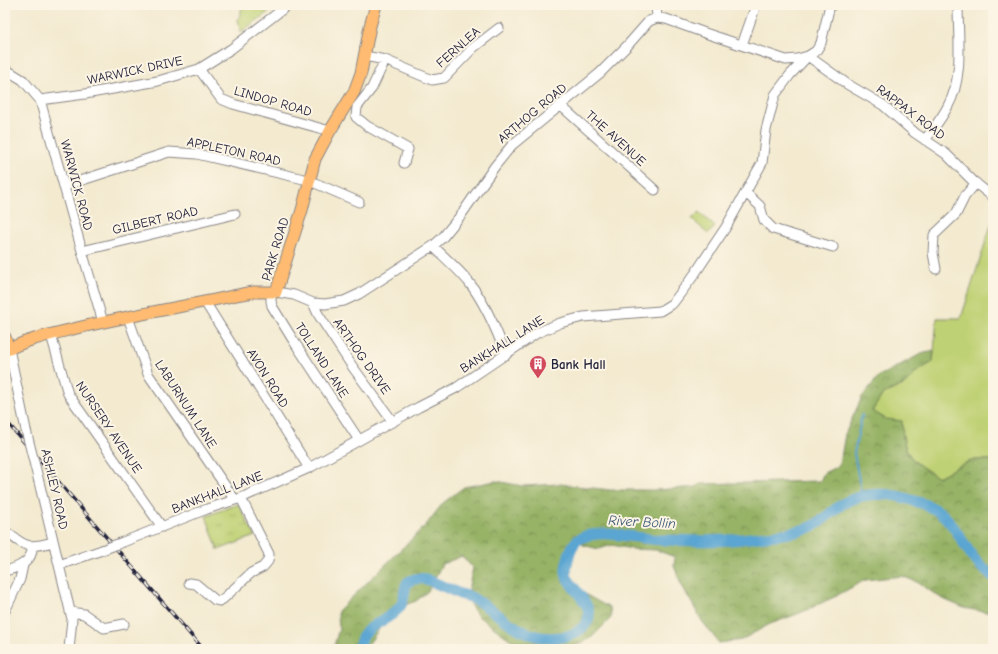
<svg xmlns="http://www.w3.org/2000/svg" width="998" height="654" viewBox="0 0 998 654" font-family="'Comic Neue',sans-serif">
  <style>
    .green { fill: #bfd174; stroke: #707a58 }
    .forest { fill: url(#forest-crowns); stroke: #5c6a50 }
    .park { fill: url(#park-tufts); stroke: #707a58 }
    .lines { fill: none; stroke-linecap: round; stroke-linejoin: round }
    .stream { stroke: #5aa5d2; stroke-width: 2 }
    .river { stroke: #5aa5d2; stroke-width: 11 }
    .minor-casing { stroke: #8a8686; stroke-width: 11 }
    .major-casing { stroke: #8a8686; stroke-width: 13 }
    .minor { stroke: #fff; stroke-width: 9 }
    .major { stroke: #febb71; stroke-width: 11 }
    .rail-casing { stroke: #22223b; stroke-width: 3.5 }
    .rail { stroke: #fcf5e5; stroke-width: 2; stroke-dasharray: 6; stroke-linecap: butt }
    .minor-bridge-casing { stroke: #8a8686; stroke-width: 11; stroke-linecap: butt }
    .minor-bridge { stroke: #fff; stroke-width: 9 }
    .labels { text-anchor: middle; dominant-baseline: central; stroke-width: 4; stroke-linejoin: round; paint-order: stroke }
    .street-label { font-size: 13px; fill: #22223b; stroke: #fcf5e5 }
    .poi-label { font-size: 13px; font-weight: bold; fill: #22223b; stroke: #fcf5e5; text-anchor: start }
    .water-label { font-size: 14px; font-style: italic; fill: #385677; stroke: #fcf5e5 }
  </style>
  <defs>
    <pattern id="forest-crowns" width="20" height="18" patternUnits="userSpaceOnUse"><rect width="20" height="18" fill="#97b366"/><path d="M2 6a3 3 0 1 1 6 0M12 15a3 3 0 1 1 6 0" fill="none" stroke="#7b9155"/></pattern>
    <pattern id="park-tufts" width="24" height="20" patternUnits="userSpaceOnUse"><rect width="24" height="20" fill="#bfd174"/><path d="M3 7l-1-3M5 7V3M7 7l1-3M15 17l-1-3M17 17v-4M19 17l1-3" fill="none" stroke="#a4b365"/></pattern>
  </defs>
  <rect width="100%" height="100%" fill="#fcf5e5"/>
  <filter id="ink" filterUnits="userSpaceOnUse"><feTurbulence type="fractalNoise" baseFrequency=".025" numOctaves="2"/><feDisplacementMap in="SourceGraphic" scale="8" xChannelSelector="R" yChannelSelector="G"/><feConvolveMatrix kernelMatrix="1 2 1 2 8 2 1 2 1" color-interpolation-filters="sRGB"/></filter>
  <filter id="wash" filterUnits="userSpaceOnUse"><feTurbulence type="fractalNoise" baseFrequency=".012" numOctaves="4" result="noise"/><feDisplacementMap in="SourceGraphic" scale="16" xChannelSelector="R" yChannelSelector="G"/><feGaussianBlur stdDeviation="0.9" result="paint"/><feColorMatrix in="noise" values="0 0 0 0 0 0 0 0 0 0 0 0 0 0 0 0 0 1.4 0 .05"/><feComposite in="paint" operator="in"/></filter>
  <g filter="url(#wash)">
    <rect width="100%" height="100%" fill="#f3ead0"/>
    <path class="green" d="M 243,5 L 278,5 L 241,32 L 238,20 Z
      M 699,212 L 715,227 L 708,234 L 692,219 Z
      M 993,219 L 993,460 L 974,460 L 961,465 L 938,477 C 909,460 904,455 901,421 L 886,419 L 872,411 L 883,394 L 905,384 L 919,370 L 933,362 L 937,318 L 961,318 Z"/>
    <path class="forest" d="M 934,351 L 933,362 L 919,370 L 905,384 L 883,394 L 872,411 L 886,419 L 902,421 C 903,455 909,460 938,477 L 961,465 L 974,460 L 993,460 L 993,611 L 985,612 L 964,608 L 941,598 L 917,582 L 902,576 L 865,580 L 834,597 L 800,613 L 770,624 L 741,640 L 719,643 L 702,621 L 681,584 L 674,566 L 675,557 L 656,550 L 632,549 L 612,545 L 599,549 L 583,545 L 579,539 C 570,549 561,573 573,585 C 579,592 601,603 610,608 L 611,618 L 591,638 L 570,648 L 540,648 L 511,640 L 478,616 L 471,606 L 469,586 L 473,568 L 462,556 L 442,564 L 428,591 L 416,601 L 393,609 L 365,649 L 333,649 L 339,629 L 338,611 L 426,525 L 443,503 L 464,487 L 496,481 L 522,486 L 560,484 L 610,490 L 656,490 L 696,487 L 700,484 L 820,481 L 824,473 L 838,466 L 842,452 L 845,434 L 862,397 L 879,376 L 921,354 Z"/>
    <path class="park" d="M 238,504 L 255,536 L 218,550 L 206,516 Z"/>
    <g class="lines">
      <path class="stream" d="M 862,415 L 854,453 L 862,497"/>
      <path class="river" d="M 358,649 C 360,644 361,638 364,634 C 374,622 392,619 401,605 C 406,598 403,587 408,582 C 413,578 420,578 426,579 C 438,584 449,589 460,594 C 465,595 470,596 474,599 C 505,616 523,643 562,637 C 571,636 579,632 585,625 C 599,609 573,591 567,577 C 564,570 568,560 570,552 C 572,547 575,540 581,538 C 603,528 637,539 661,540 C 692,541 727,542 757,537 C 774,535 795,534 811,527 C 822,522 831,512 841,505 C 861,492 886,492 908,499 C 922,503 938,508 947,519 C 965,539 968,560 993,576"/>
    </g>
  </g>
  <g filter="url(#ink)">
    <g class="lines">
      <defs>
        <path id="minor" d="M 656,5 L 657,18
          M 742,45 L 756,5
          M 365,56 L 385,60 L 432,80 L 444,78 L 473,48 L 499,28
          M 808,56 L 847,84 L 883,105 L 915,133 L 946,154 L 973,181 L 993,197
          M 385,60 L 372,88 L 357,107 L 356,117 L 367,126 L 408,149 L 404,163
          M 5,69 L 23,80 L 40,100 L 82,251 L 103,322
          M 199,69 L 221,99 L 233,104 L 330,131
          M 40,100 L 85,94 L 158,81 L 199,69 L 231,49 L 288,5
          M 560,105 L 655,190
          M 925,140 C 933,129 942,118 948,106 C 964,77 958,37 958,5
          M 64,186 L 169,152 L 197,154 L 308,180 L 359,202
          M 746,193 L 760,206 L 764,220 L 773,229 L 833,247
          M 433,246 C 444,257 457,268 468,281 C 484,301 497,331 506,355
          M 82,251 L 235,214
          M 936,269 L 933,253 L 934,235 L 956,214 L 965,196 L 976,183
          M 271,292 L 271,301 L 272,306 L 293,340 L 359,440
          M 276,292 L 294,295 L 313,303 L 325,304 L 344,301 L 359,294 L 433,246 L 443,237 L 461,215 L 495,166 L 512,145 L 600,73 L 627,46 L 649,21 L 657,18 L 666,19 L 705,33 L 786,60 L 797,59 L 808,56
          M 205,302 L 309,468
          M 313,303 L 318,314 L 352,366 L 393,422
          M 128,317 L 148,374 L 235,500
          M 51,335 L 68,394 L 162,527
          M 9,349 L 26,430
          M 39,482 L 72,619 L 69,649
          M 5,531 C 26,547 27,549 53,542
          M 123,542 L 207,509 L 241,498 L 309,468 L 419,407 L 456,388 L 537,333 L 560,323 L 583,317 L 660,311 L 673,303 L 694,275 L 726,227 L 762,163 L 766,130 L 775,95 L 790,75 L 808,56 L 816,51 L 821,43 L 829,9 L 831,5
          M 59,565 L 102,550
          M 5,571 C 17,568 33,562 32,547
          M 189,583 L 196,584 L 215,600 L 219,601 L 223,599 L 251,573 L 263,567 L 268,561 L 269,554 L 241,498
          M 5,611 L 20,579 L 23,565
          M 70,612 L 84,614 L 104,628 L 124,624"/>
        <path id="major" d="M 5,337 L 9,349
          M 5,351 C 27,339 53,334 77,328 C 132,315 187,306 242,294 L 254,292 L 276,292 L 302,210 L 315,159 L 330,131 L 354,92 L 361,73 L 370,26 L 376,5"/>
      </defs>
      <use href="#minor" class="minor-casing"/>
      <use href="#major" class="major-casing"/>
      <use href="#minor" class="minor"/>
      <use href="#major" class="major"/>
      <defs>
        <path id="rail" d="M 5,420 L 203,649"/>
      </defs>
      <use href="#rail" class="rail-casing"/>
      <use href="#rail" class="rail"/>
      <defs>
        <path id="minor-bridge" d="M 26,430 L 39,482
          M 102,550 L 123,542"/>
      </defs>
      <use href="#minor-bridge" class="minor-bridge-casing"/>
      <use href="#minor-bridge" class="minor-bridge"/>
    </g>
  </g>
  <defs>
    <symbol id="building-pin" viewBox="-11 -11 22 30"><path d="M0 17L-7.5 6A9.5 9.5 0 1 1 7.5 6Z" fill="#d1495b" stroke="#fcf5e5"/><path d="M-4-6H4V6H1V3H-1V6H-4ZM-2.5-4.3h1.7v1.8h-1.7ZM.8-4.3h1.7v1.8H.8ZM-2.5-1h1.7V.8h-1.7ZM.8-1h1.7V.8H.8Z" fill="#fff"/></symbol>
  </defs>
  <g fill-rule="evenodd">
    <use href="#building-pin" x="528" y="354" width="20" height="27"/>
  </g>
  <g class="labels">
    <g class="street-label">
      <text transform="translate(458 47) rotate(-42)">FERNLEA</text>
      <text transform="translate(135 70) rotate(-12)">WARWICK DRIVE</text>
      <text transform="translate(273 101) rotate(16)">LINDOP ROAD</text>
      <text transform="translate(911 112) rotate(37)">RAPPAX ROAD</text>
      <text transform="translate(532 113) rotate(-40)">ARTHOG ROAD</text>
      <text transform="translate(616 138) rotate(42)">THE AVENUE</text>
      <text transform="translate(234 151) rotate(12)">APPLETON ROAD</text>
      <text transform="translate(77 185) rotate(75)">WARWICK ROAD</text>
      <text transform="translate(155 220) rotate(-13)">GILBERT ROAD</text>
      <text transform="translate(275 249) rotate(-73)">PARK ROAD</text>
      <text transform="translate(502 344) rotate(-32)">BANKHALL LANE</text>
      <text transform="translate(362 356) rotate(55)">ARTHOG DRIVE</text>
      <text transform="translate(322 360) rotate(57)">TOLLAND LANE</text>
      <text transform="translate(268 378) rotate(58)">AVON ROAD</text>
      <text transform="translate(186 404) rotate(57)">LABURNUM LANE</text>
      <text transform="translate(109 427) rotate(56)">NURSERY AVENUE</text>
      <text transform="translate(55 489) rotate(77)">ASHLEY ROAD</text>
      <text transform="translate(217 492) rotate(-21)">BANKHALL LANE</text>
    </g>
    <g class="poi-label">
      <text x="551" y="364">Bank Hall</text>
    </g>
    <g class="water-label">
      <text transform="translate(642 522) rotate(3)">River Bollin</text>
    </g>
  </g>
  <rect width="998" height="654" fill="none" stroke="#fcf5e5" stroke-width="20"/>
</svg>
